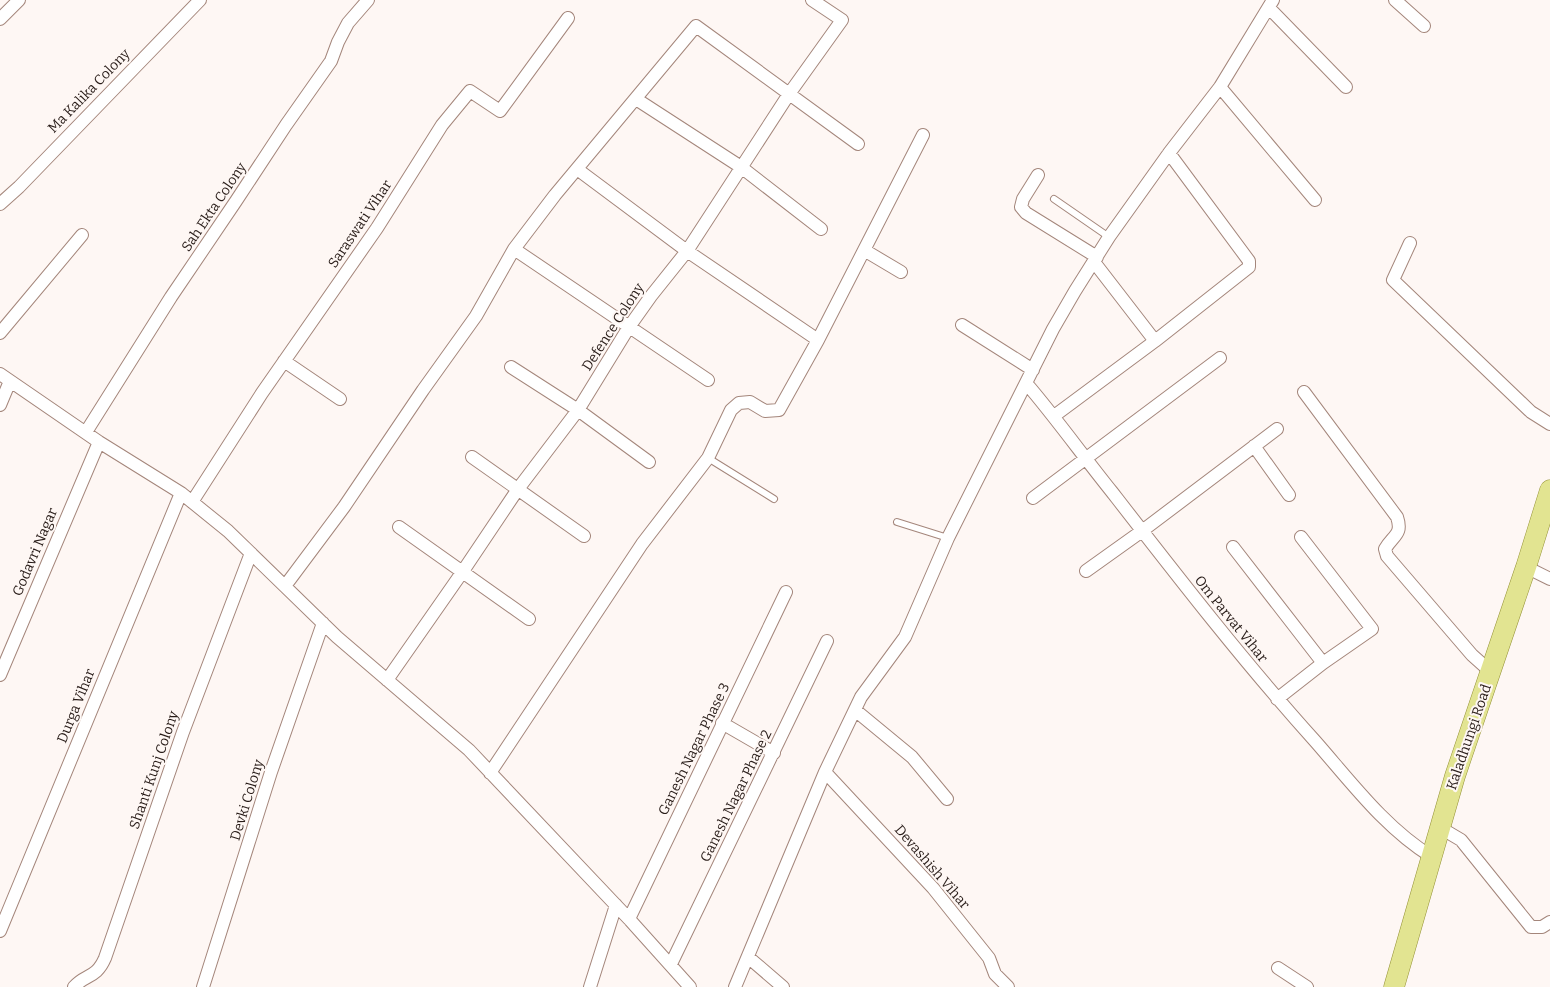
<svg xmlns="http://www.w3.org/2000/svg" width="1550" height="987" viewBox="0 0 1550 987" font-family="Bitter,serif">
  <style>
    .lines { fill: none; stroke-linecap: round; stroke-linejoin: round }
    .service-casing { stroke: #a4867b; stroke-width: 8 }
    .minor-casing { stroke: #a4867b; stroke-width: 14 }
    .primary-casing { stroke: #959237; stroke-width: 21 }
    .service { stroke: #fff; stroke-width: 6 }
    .minor { stroke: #fff; stroke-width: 12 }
    .primary { stroke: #e2e491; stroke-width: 20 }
    .labels { text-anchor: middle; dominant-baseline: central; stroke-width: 4; stroke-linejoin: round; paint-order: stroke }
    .street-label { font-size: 14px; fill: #281c18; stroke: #fef7f4 }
  </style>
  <rect width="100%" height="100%" fill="#fef7f4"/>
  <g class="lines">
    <defs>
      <path id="service" d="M 1054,199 L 1109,237
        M 708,458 L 774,499
        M 897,522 L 948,538"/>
      <path id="minor" d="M 1395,0 L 1424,26
        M 1269,8 L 1346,87
        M 0,19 L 19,0
        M 1220,87 L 1315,200
        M 636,99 L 741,167 L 821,229
        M 577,169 L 687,251 L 818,340
        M 1038,175 L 1023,199 L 1021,207 L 1026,213 L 1097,257
        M 0,204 L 19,187 L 200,0
        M 1410,243 L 1393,280 L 1531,412 L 1550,424
        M 514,249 L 708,380
        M 864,250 L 901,272
        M 1094,262 L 1155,341
        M 962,325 L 1033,370
        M 0,333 L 82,235
        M 284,361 L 340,399
        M 511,367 L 578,410 L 649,462
        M 0,374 L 99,442 L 181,493 L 228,531 L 337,637 L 469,750 L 629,919 L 690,987
        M 1026,383 C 1056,418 1083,456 1112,492 C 1178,577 1243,661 1315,741 C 1351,782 1385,828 1432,857
        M 1304,392 L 1397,517 C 1403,535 1393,535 1385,549 L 1387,556 L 1472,655 L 1491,672
        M 0,405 L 10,381
        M 1054,416 L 1155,341 L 1249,267 L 1249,261 L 1169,153
        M 86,432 L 171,297 L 236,201 L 286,125 L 331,61 L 338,42 L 348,23 L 368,0
        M 1254,446 L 1289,495
        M 472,457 L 584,536
        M 1033,498 L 1220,358
        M 192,502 L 262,393 L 377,228 L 442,125 L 470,91 L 500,111 L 568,18
        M 399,527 L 529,619
        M 1233,547 L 1323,663
        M 1526,567 L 1550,579
        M 1086,571 L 1142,531 L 1277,429
        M 285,586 L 344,507 L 423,390 L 476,316 L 514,249 L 555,195 L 696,26 L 858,144
        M 0,675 L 99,442
        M 387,680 L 461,574 L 518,489 L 578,410 L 629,327 L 651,296 L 687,251 L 789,94 L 842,20 L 812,0
        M 1277,699 L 1323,663 L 1372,629 L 1301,537
        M 855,710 L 912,757 L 947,799
        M 722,723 L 774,753
        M 825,772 L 933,888 L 989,958 L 995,974 L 1008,987
        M 490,773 L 642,544 L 708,458 L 731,410 L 739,403 L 750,402 L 765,411 L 779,410 L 818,340 L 923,135
        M 1439,827 L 1461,840 L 1531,927 L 1542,927 L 1550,922
        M 629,919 L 786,592
        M 0,931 L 181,493
        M 748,957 L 783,987
        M 671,964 L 827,641
        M 1278,968 L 1307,987
        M 74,987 C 85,974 96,979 105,958 L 183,732 L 251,553
        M 203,987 L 271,772 L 323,623
        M 590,987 L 616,905
        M 735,987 L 825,772 L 861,697 L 905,637 L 948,538 L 1053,329 L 1075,291 L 1109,237 L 1169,153 L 1220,87 L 1273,0"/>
      <path id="primary" d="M 1394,987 L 1455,776 L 1526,567 L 1550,490"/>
    </defs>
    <use href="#service" class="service-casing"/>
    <use href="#minor" class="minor-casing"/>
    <use href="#primary" class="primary-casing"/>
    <use href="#service" class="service"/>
    <use href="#minor" class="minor"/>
    <use href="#primary" class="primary"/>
  </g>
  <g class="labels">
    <g class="street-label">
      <text transform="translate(89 91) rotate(-46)">Ma Kalika Colony</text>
      <text transform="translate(214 207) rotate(-56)">Sah Ekta Colony</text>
      <text transform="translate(360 224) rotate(-56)">Saraswati Vihar</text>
      <text transform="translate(613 327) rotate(-57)">Defence Colony</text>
      <text transform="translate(35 552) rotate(-67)">Godavri Nagar</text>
      <text transform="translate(1231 619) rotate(51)">Om Parvat Vihar</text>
      <text transform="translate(76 706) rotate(-68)">Durga Vihar</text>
      <text transform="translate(1469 737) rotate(-71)">Kaladhungi Road</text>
      <text transform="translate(694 749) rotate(-64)">Ganesh Nagar Phase 3</text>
      <text transform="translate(154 770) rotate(-71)">Shanti Kunj Colony</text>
      <text transform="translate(736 796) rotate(-64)">Ganesh Nagar Phase 2</text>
      <text transform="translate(247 800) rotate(-73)">Devki Colony</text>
      <text transform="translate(932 867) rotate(49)">Devashish Vihar</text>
    </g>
  </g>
</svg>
